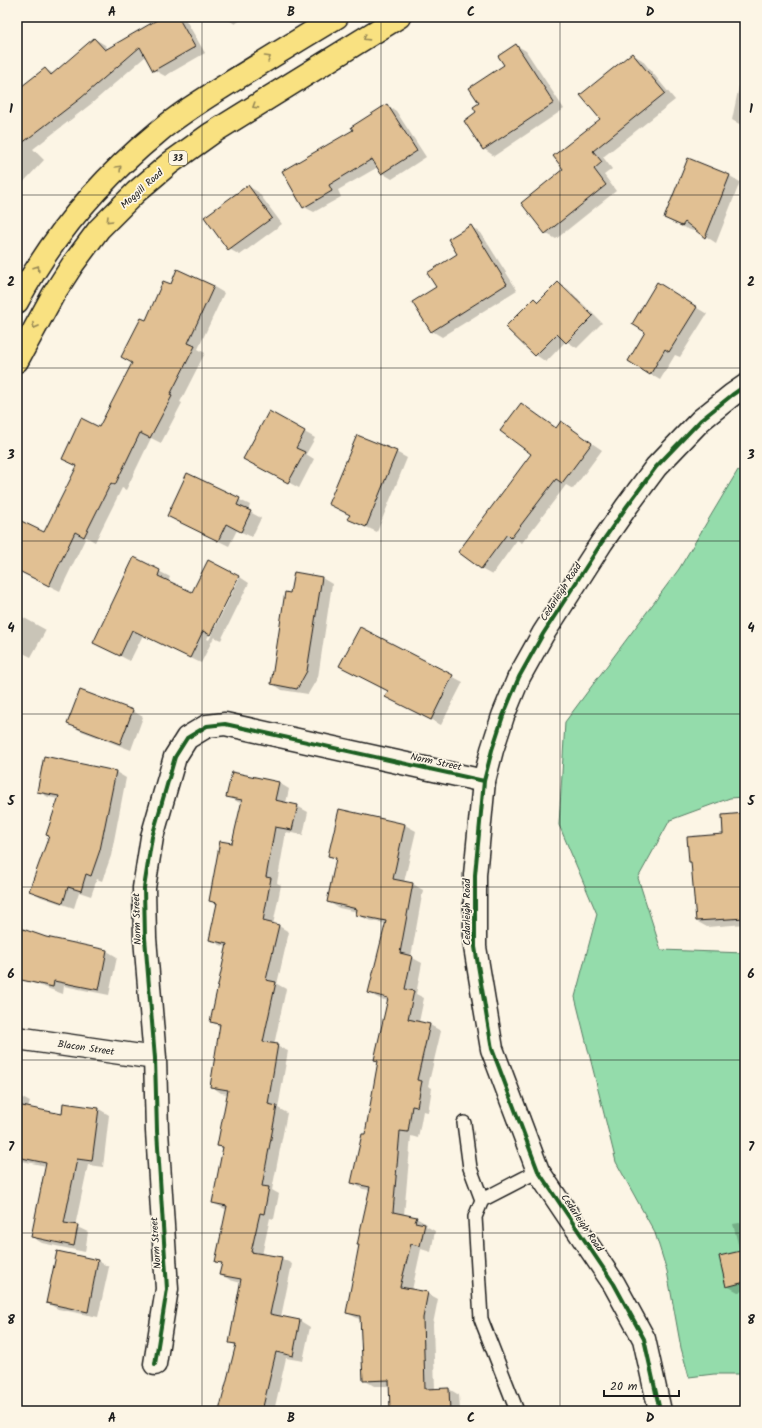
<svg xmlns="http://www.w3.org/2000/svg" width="762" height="1428" viewBox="0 0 762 1428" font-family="Kalam,sans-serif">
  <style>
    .green { fill: #94dcab; stroke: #587c64 }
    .shadow { fill: #0003 }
    .building { fill: #e1c093; stroke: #1c1c1c }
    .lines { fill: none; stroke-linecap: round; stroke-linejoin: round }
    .lane-casing { stroke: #1c1c1c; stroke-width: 16 }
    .street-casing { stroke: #1c1c1c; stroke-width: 25 }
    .secondary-casing { stroke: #1c1c1c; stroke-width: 25 }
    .highway-casing { stroke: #1c1c1c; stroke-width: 25 }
    .lane { stroke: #fcf5e5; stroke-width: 13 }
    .street { stroke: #fcf5e5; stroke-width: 22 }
    .secondary { stroke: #fcf5e5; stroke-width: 22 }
    .highway { stroke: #f9e181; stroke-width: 22 }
    .cycleway-casing { stroke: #fcf5e5; stroke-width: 6 }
    .cycleway { stroke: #1b5e20; stroke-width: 4 }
    .oneway { stroke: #968854 }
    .grid { fill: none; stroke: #1c1c1c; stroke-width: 1; stroke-opacity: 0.55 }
    .labels { text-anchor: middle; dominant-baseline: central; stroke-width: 3.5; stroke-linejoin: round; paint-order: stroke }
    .shield { fill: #fcf5e5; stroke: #5f5d58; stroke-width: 1 }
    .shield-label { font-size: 9px; font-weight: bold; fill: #1c1c1c }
    .street-label { font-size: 10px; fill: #1c1c1c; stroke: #fcf5e5 }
    .neatline { fill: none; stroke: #1c1c1c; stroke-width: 1.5 }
    .grid-label { font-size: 13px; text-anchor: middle; font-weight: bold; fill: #1c1c1c }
  </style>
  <rect width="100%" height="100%" fill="#fcf5e5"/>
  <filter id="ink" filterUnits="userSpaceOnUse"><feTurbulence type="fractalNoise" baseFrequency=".025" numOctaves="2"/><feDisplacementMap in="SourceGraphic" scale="8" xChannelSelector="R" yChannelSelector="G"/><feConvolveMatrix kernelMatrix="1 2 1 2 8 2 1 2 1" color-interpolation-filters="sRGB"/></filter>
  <g filter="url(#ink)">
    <path class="green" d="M 738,470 L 745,475 L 745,797 L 730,798 L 670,820 L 638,878 L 661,950 L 745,953 L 745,1374 L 714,1374 L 689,1377 L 681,1348 L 667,1271 L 655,1233 L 616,1162 L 575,997 L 597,914 L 559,825 L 565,722 L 679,569 Z"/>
    <path class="shadow" d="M 164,17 L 184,17 L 205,53 L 165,76 L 154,70 L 146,56 L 91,104 L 33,149 L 44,160 L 17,189 L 17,91 L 45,69 L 54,74 L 95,39 L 105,45 L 108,49 Z
      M 224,17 L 245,17 L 235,24 Z
      M 516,45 L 526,51 L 564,109 L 494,156 L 484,149 L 480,103 L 505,65 Z
      M 632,54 L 642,60 L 675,100 L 603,157 L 612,169 L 604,175 L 616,191 L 556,239 L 545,233 L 564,169 L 601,119 Z
      M 741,76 L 745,76 L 745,127 L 732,120 Z
      M 387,105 L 396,111 L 426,157 L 392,179 L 382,173 L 378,167 L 338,190 L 341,197 L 314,212 L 304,207 L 355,130 Z
      M 730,176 L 740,182 L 716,243 L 695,229 L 693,231 L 675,224 L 665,218 Z
      M 248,186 L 258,192 L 282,224 L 240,255 L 229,249 Z
      M 471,227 L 481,233 L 517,290 L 442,337 L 432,331 L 438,287 L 459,255 Z
      M 558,283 L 568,289 L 602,323 L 577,348 L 566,341 L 546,362 L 536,355 L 507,327 L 535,299 L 540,302 Z
      M 171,285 L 214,287 L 224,293 L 198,349 L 205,353 L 180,402 L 182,403 L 161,443 L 151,438 L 126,490 L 122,488 L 95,542 L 86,537 L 60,591 L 17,570 L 17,524 L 45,533 L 78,467 L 63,459 L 99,428 L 134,363 L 146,322 Z
      M 668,290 L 707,314 L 680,357 L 675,355 L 660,380 L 650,374 L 646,332 Z
      M 269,412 L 315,438 L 306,454 L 314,459 L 299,488 L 255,464 Z
      M 562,423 L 602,450 L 573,489 L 566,485 L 522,543 L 517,540 L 492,575 L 481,569 L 533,453 Z
      M 396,452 L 407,458 L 377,532 L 349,519 Z
      M 188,474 L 250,505 L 248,511 L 261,518 L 252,537 L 237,530 L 229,546 L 168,516 Z
      M 134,558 L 170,577 L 168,582 L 193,593 L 238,576 L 207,639 L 209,640 L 240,577 L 249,583 L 221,640 L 214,637 L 201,663 L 143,635 L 130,661 L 105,648 Z
      M 322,578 L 332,584 L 318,677 L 308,694 L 282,690 L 272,683 L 291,594 Z
      M 17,614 L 46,630 L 31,657 L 17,650 Z
      M 360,628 L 463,682 L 441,725 L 397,702 L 389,691 Z
      M 81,691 L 133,711 L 143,717 L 131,750 L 79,730 L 69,724 Z
      M 116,772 L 126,778 L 111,856 L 102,881 L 97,879 L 91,896 L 79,892 L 74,908 L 41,897 L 31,891 L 50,836 L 59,799 L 48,797 L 38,791 Z
      M 279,783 L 289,789 L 286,803 L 297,806 L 308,812 L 303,835 L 286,832 L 277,883 L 281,885 L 273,925 L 279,926 L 289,932 L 277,984 L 286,989 L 274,1045 L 288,1051 L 278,1108 L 287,1113 L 272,1190 L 279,1194 L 274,1219 L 270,1218 L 262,1255 L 281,1258 L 292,1264 L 281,1317 L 299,1320 L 310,1327 L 303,1361 L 286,1358 L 274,1411 L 220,1411 L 236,1346 L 230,1342 L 241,1283 L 230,1280 L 220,1274 L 222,1264 L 217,1261 L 227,1210 L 213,1203 L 224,1149 L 218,1146 L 228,1094 L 221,1093 L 211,1086 L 220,1027 L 212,1022 L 227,947 L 220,945 L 210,939 L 218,905 L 210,901 L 233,845 L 242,803 L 238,802 L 228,796 Z
      M 340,810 L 405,825 L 416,831 L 404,882 L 413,884 L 423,890 L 411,957 L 422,963 L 416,994 L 424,998 L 419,1022 L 430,1025 L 441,1031 L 428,1086 L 432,1088 L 428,1112 L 423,1111 L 418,1138 L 411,1136 L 404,1215 L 416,1218 L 427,1224 L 426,1226 L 435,1231 L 431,1252 L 421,1249 L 412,1290 L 427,1293 L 438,1299 L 433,1324 L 435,1390 L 449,1389 L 459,1395 L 460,1411 L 391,1411 L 390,1386 L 374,1386 L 364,1380 L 361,1320 L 347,1313 L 370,1190 L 363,1189 L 352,1183 L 366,1136 L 379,1062 L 375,1060 L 389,1001 L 380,999 L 369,993 L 386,924 L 368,920 L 357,914 L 358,912 L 339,908 L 328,902 L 337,860 L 329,856 Z
      M 745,814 L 745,924 L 707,927 L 696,921 L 692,863 L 690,862 L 724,835 Z
      M 17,928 L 45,938 L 107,951 L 117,957 L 109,995 L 64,986 L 63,994 L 17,977 Z
      M 17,1095 L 30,1102 L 28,1108 L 63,1115 L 64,1104 L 99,1109 L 109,1115 L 103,1167 L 88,1165 L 75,1226 L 88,1232 L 85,1252 L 42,1243 L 32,1237 L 46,1166 L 17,1160 Z
      M 745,1222 L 745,1291 L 738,1292 L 727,1286 L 740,1252 L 733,1224 Z
      M 57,1252 L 98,1261 L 109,1267 L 98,1317 L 58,1309 L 47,1303 Z"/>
    <path class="building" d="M 162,17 L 178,17 L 195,47 L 153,71 L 140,47 L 81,98 L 17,147 L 17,90 L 45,68 L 51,75 L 94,38 L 105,50 Z
      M 516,44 L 554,103 L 483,150 L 464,121 L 476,112 L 473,107 L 479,103 L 469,88 L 504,65 L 498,56 Z
      M 632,53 L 665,93 L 593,151 L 602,162 L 594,169 L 606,185 L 545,234 L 521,203 L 563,169 L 553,156 L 600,119 L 580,95 Z
      M 387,104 L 417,151 L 381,174 L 372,159 L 329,185 L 332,191 L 303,208 L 282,171 L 353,130 L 351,127 Z
      M 688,158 L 730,175 L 705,238 L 685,222 L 682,226 L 664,218 Z
      M 248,185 L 272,218 L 228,250 L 204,217 Z
      M 471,225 L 507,284 L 431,332 L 412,302 L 436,287 L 427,273 L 457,254 L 448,239 Z
      M 177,269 L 214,286 L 188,343 L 195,346 L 170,395 L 172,396 L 150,438 L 140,433 L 115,485 L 111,483 L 84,537 L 75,532 L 49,586 L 17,570 L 17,519 L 44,532 L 77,466 L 62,459 L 81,418 L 99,427 L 132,363 L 121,357 L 141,318 L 146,320 L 163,281 L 171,284 Z
      M 558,282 L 593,316 L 566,343 L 557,334 L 535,356 L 505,327 L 534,298 L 538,302 Z
      M 657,282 L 697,307 L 669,352 L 665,349 L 650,375 L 628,361 L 645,332 L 632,324 Z
      M 521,403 L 556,428 L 561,421 L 592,443 L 562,483 L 556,479 L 511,538 L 507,534 L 481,569 L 458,552 L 531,454 L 500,431 Z
      M 269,411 L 305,431 L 296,448 L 305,452 L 288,483 L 243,459 Z
      M 357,435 L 397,451 L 366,527 L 347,519 L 350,515 L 328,504 Z
      M 187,473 L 240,498 L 237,505 L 251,511 L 241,532 L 226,524 L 218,541 L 167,516 Z
      M 134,557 L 160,570 L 158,576 L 192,592 L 208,560 L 239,576 L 210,635 L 203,631 L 190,658 L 132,630 L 120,656 L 93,643 Z
      M 294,572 L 322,577 L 307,671 L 297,689 L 271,684 L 285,592 L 290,593 Z
      M 360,627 L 453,675 L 431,720 L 385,697 L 388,691 L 339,666 Z
      M 80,690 L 133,710 L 120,744 L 67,724 Z
      M 44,756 L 116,771 L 100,850 L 91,876 L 86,874 L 81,891 L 68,887 L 63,903 L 29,891 L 49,836 L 46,835 L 59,796 L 37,792 Z
      M 232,772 L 279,782 L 275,800 L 298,805 L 292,830 L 275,827 L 266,877 L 271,878 L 263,921 L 279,925 L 266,980 L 276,982 L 263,1042 L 278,1044 L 268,1104 L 277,1106 L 262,1186 L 269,1187 L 264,1214 L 260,1213 L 251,1252 L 282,1257 L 270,1314 L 300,1320 L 293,1356 L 276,1352 L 262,1411 L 219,1411 L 236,1344 L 229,1343 L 241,1279 L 219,1275 L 222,1263 L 215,1262 L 227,1206 L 212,1203 L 223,1147 L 217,1146 L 228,1090 L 210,1087 L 220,1024 L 210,1022 L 227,944 L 209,940 L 217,903 L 209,901 L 220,841 L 232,843 L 242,800 L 226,797 Z
      M 339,809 L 405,824 L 393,879 L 413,883 L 400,953 L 412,956 L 405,989 L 414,991 L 408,1019 L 430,1024 L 417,1080 L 422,1081 L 417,1107 L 412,1106 L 408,1132 L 400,1131 L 393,1212 L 417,1217 L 415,1222 L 425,1224 L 420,1246 L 411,1244 L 400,1287 L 428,1292 L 423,1318 L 425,1389 L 449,1388 L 450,1411 L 390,1411 L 389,1380 L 363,1381 L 360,1316 L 346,1313 L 359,1245 L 357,1245 L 370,1187 L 351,1183 L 362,1134 L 365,1134 L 378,1061 L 374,1060 L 388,998 L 368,993 L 386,921 L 356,915 L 357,909 L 327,902 L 336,858 L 328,856 Z
      M 745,813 L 745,918 L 696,921 L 691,862 L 689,862 L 687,837 L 723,834 L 722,815 Z
      M 17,927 L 46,937 L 107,950 L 99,990 L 54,981 L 53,987 L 17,979 Z
      M 63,1103 L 99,1108 L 92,1161 L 77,1159 L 64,1223 L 78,1225 L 74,1246 L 31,1237 L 46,1163 L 17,1157 L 17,1105 L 62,1114 Z
      M 745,1250 L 745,1282 L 726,1287 L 719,1256 Z
      M 57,1251 L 98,1260 L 88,1312 L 46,1303 Z"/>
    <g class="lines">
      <defs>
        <path id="lane" d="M 464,1123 L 470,1168 L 482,1200
          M 517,1411 L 481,1319 L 475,1217 L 482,1200 L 538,1171"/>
        <path id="street" d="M 17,1038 L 155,1058
          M 155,1364 L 167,1289 L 157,1131 L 155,1058 L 145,938 L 144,888 L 152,837 L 175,757 L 187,738 L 207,726 L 225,724 L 484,781"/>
        <path id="secondary" d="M 660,1411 L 644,1339 L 614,1284 L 538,1171 L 492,1049 L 475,947 L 475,875 L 484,781 L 492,750 L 503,716 L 519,677 L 543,634 L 602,542 L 627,506 L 656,467 L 701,420 L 732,395 L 745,386"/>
        <path id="highway" d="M 17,302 C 52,237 100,180 157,133 C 178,115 202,100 226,85 C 263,62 300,39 337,17
          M 17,361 L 53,295 L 73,264 L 99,229 L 136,192 L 170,163 L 212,133 L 399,17"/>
      </defs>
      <use href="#lane" class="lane-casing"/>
      <use href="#street" class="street-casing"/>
      <use href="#secondary" class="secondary-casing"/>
      <use href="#highway" class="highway-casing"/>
      <use href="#lane" class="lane"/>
      <use href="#street" class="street"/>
      <use href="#secondary" class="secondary"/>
      <use href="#highway" class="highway"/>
      <defs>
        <path id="cycleway" d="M 155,1364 L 167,1289 L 157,1131 L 155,1058 L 145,938 L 144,888 L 152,837 L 175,757 L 187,738 L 207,726 L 225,724 L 484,781
          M 660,1411 L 644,1339 L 614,1284 L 538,1171 L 492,1049 L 475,947 L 475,875 L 484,781 L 492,750 L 503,716 L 519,677 L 543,634 L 602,542 L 627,506 L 656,467 L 701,420 L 732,395 L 745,386"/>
      </defs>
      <use href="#cycleway" class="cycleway-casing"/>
      <use href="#cycleway" class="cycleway"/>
    </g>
    <defs><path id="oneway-chevron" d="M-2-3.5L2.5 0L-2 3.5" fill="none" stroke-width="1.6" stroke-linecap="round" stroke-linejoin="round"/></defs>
    <g class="oneway">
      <use href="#oneway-chevron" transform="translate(366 38) rotate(148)"/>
      <use href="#oneway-chevron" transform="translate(268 58) rotate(-31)"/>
      <use href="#oneway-chevron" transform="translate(255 106) rotate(148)"/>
      <use href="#oneway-chevron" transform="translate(119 168) rotate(-45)"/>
      <use href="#oneway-chevron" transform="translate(109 220) rotate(135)"/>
      <use href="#oneway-chevron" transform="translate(37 268) rotate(-57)"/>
      <use href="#oneway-chevron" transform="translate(35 326) rotate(119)"/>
    </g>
  </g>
  <path class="grid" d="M 202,17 L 202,1411M 381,17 L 381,1411M 560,17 L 560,1411M 17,195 L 745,195M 17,368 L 745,368M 17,541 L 745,541M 17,714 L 745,714M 17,887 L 745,887M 17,1060 L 745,1060M 17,1233 L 745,1233"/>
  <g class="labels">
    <rect class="shield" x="169" y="151" width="18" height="14" rx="3"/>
    <g class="shield-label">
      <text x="178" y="158">33</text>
    </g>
    <g class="street-label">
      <text transform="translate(142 189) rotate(-42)">Moggill Road</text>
      <text transform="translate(561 592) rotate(-57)">Cedarleigh Road</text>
      <text transform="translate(436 762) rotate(12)">Norm Street</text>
      <text transform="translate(467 912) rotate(-90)">Cedarleigh Road</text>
      <text transform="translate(137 919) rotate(-92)">Norm Street</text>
      <text transform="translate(86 1048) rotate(8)">Blacon Street</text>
      <text transform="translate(582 1223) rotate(56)">Cedarleigh Road</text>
      <text transform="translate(156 1243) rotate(-94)">Norm Street</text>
    </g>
  </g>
  <rect width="762" height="1428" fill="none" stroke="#fcf5e5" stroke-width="44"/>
  <path d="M604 1390v6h75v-6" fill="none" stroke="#1c1c1c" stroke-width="2"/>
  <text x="610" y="1390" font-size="12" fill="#1c1c1c" stroke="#fcf5e5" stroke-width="3" paint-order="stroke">20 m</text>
  <rect x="22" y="22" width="718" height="1384" class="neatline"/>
  <g class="grid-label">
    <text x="112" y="16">A</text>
    <text x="291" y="16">B</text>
    <text x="471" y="16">C</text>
    <text x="650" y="16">D</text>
    <text x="11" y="113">1</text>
    <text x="751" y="113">1</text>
    <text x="11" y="286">2</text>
    <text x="751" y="286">2</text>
    <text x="11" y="459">3</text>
    <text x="751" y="459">3</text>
    <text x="11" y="632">4</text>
    <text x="751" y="632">4</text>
    <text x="11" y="805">5</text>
    <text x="751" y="805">5</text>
    <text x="11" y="978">6</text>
    <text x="751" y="978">6</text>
    <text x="11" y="1151">7</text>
    <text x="751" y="1151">7</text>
    <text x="11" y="1324">8</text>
    <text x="751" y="1324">8</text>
    <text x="112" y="1422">A</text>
    <text x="291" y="1422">B</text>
    <text x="471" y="1422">C</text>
    <text x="650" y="1422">D</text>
  </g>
</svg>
